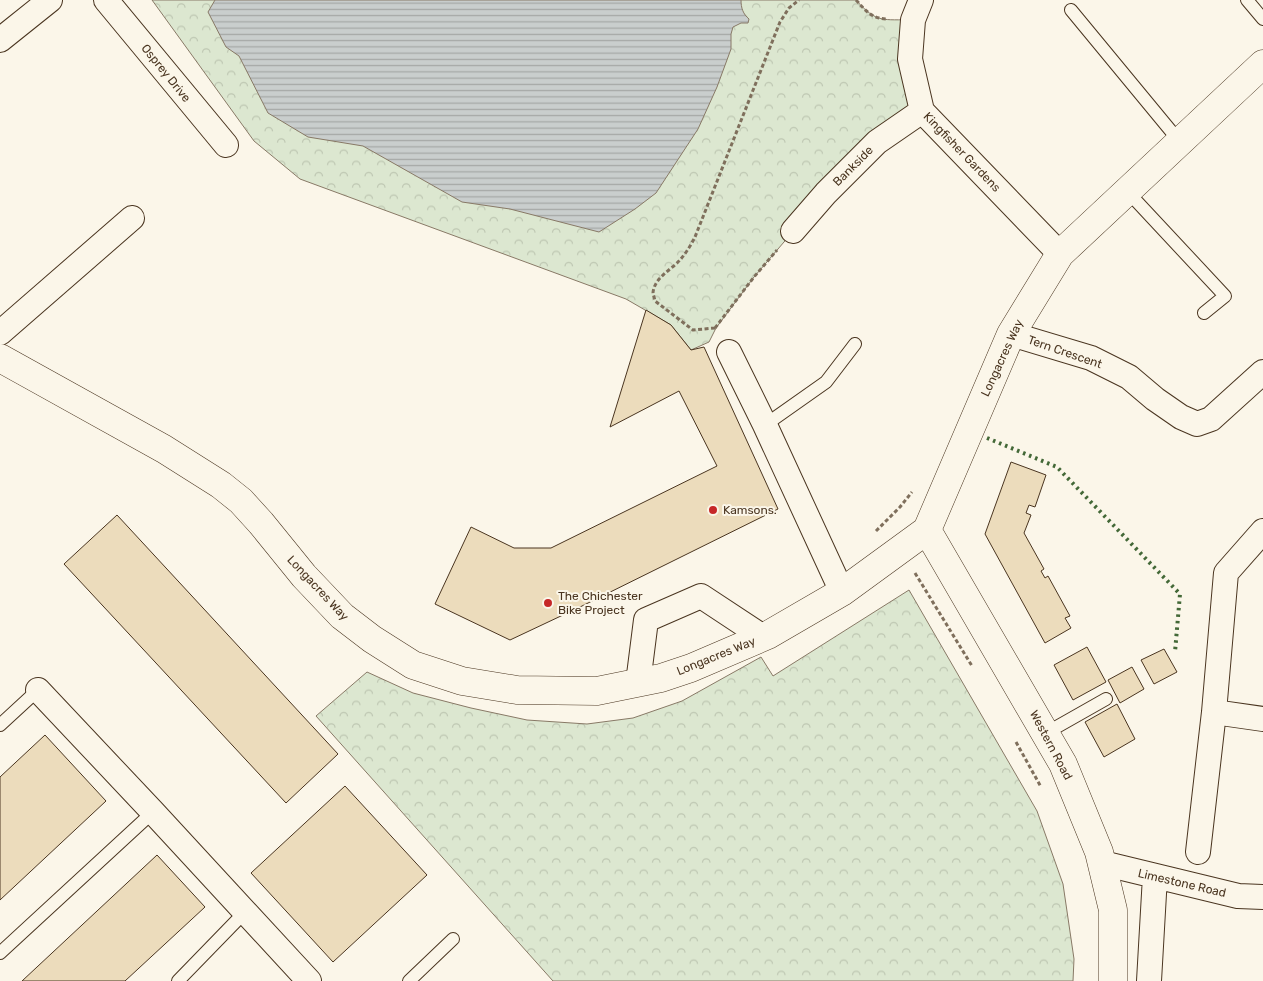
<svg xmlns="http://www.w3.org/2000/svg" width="1263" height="981" viewBox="0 0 1263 981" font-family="Rubik,sans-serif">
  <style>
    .park { fill: url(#park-crowns); stroke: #887966 }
    .water { fill: url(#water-rules); stroke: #887966 }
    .building { fill: #ecdcbc; stroke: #4a3520 }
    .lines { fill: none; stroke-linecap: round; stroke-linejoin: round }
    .lane-casing { stroke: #4a3520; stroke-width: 14 }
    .street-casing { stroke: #4a3520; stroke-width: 26 }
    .secondary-casing { stroke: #4a3520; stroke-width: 29 }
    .path { stroke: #7f6f5c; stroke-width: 3; stroke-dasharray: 4 2.5; stroke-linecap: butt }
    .lane { stroke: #fbf6e9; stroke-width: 12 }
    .street { stroke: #fbf6e9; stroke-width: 24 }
    .secondary { stroke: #fbf6e9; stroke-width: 28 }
    .hedge { stroke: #436837; stroke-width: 4; stroke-dasharray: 2.5 4; stroke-linecap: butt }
    .poi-dot { fill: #c62828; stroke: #fbf6e9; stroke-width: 2 }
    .labels { text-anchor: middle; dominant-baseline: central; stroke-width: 4; stroke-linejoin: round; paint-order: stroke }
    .street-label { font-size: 12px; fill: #4a3520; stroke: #fbf6e9 }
    .poi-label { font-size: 12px; fill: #4a3520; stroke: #fbf6e9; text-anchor: start }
  </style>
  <defs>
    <pattern id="park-crowns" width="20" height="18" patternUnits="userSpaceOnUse" patternTransform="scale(1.25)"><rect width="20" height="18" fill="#dce7d0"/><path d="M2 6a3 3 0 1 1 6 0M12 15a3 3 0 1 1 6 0" fill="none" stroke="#bec7b2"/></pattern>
    <pattern id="water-rules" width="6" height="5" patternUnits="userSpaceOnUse" patternTransform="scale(1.25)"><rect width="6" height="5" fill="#c9cecd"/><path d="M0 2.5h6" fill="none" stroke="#a5a8a6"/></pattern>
  </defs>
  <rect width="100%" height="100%" fill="#fbf6e9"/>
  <path class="park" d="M 152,0 L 856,0 C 877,24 883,19 913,20 L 922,111 L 826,193 L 754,277 L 716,328 L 709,342 L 691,350 L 671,325 L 626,299 L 300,179 L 254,141 Z
    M 909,590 L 1037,811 L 1063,884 L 1074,959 L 1073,981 L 553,981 L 316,716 L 367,672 L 413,693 L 471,708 L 527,720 L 587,724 L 633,718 L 682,701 L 761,657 L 773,676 Z"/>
  <path class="water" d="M 215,0 L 741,0 C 741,8 743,14 749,19 L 748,23 L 741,23 L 733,27 L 731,34 L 731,49 L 717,87 L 698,129 L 656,193 L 635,209 L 599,232 L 510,209 L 462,202 L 363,146 L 308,137 L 268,113 L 239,56 L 226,47 L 208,12 Z"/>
  <path class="building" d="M 646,310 L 671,325 L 691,350 L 704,347 L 778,509 L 580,607 L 510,640 L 435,604 L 471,527 L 514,548 L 551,548 L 717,466 L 679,391 L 610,427 Z
    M 1011,462 L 1046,475 L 1035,507 L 1029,505 L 1026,513 L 1031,515 L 1024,533 L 1044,569 L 1041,571 L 1045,578 L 1048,576 L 1070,616 L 1065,618 L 1071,628 L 1045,643 L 985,534 Z
    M 117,515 L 338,754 L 286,803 L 64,564 Z
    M 1087,647 L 1106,682 L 1073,700 L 1054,665 Z
    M 1164,649 L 1177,672 L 1154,684 L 1141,660 Z
    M 1132,667 L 1144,689 L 1120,703 L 1108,680 Z
    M 1117,704 L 1135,739 L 1104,757 L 1085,722 Z
    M 45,735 L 106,801 L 0,900 L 0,777 Z
    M 345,786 L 427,875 L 333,962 L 251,873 Z
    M 157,855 L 205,907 L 125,981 L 22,981 Z"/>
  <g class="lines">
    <defs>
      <path id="lane" d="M 1247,0 L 1263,19
        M 1071,10 L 1180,142
        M 1127,191 L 1225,296 L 1204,313
        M 765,425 L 826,382 L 855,344
        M 0,725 L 38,690
        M 1046,733 L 1106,699
        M 0,953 L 153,812
        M 178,981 L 245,912
        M 409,981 L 453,939"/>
      <path id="street" d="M 106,0 L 226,145
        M 921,0 L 913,20 L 910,59 L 922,111 L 1060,254
        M 0,40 L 50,0
        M 793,231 L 826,193 L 877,142 L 922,111
        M 0,333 L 132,218
        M 1011,334 L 1091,358 L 1129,377 L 1155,399 L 1181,417 L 1197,424 L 1211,419 L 1263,372
        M 729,352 L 765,425 L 842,592
        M 638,683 L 646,620 L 701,596 L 763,637
        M 38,690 L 153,812 L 309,981
        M 1214,712 L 1263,719
        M 1198,852 L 1214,712 L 1226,573 L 1263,531
        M 1102,863 L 1238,896 L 1263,897
        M 1149,981 L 1155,876"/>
      <path id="secondary" d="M 0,358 L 164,449 L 221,485 L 241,501 L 261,523 L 304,576 L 342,616 L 372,639 L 413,665 L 462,681 L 517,690 L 597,691 L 661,678 L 691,668 L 768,635 L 842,592 L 927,530 L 1011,334 L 1060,254 L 1263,64
        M 927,530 L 1063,764 L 1099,852 L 1113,910 L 1113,981"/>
    </defs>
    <use href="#lane" class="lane-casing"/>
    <use href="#street" class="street-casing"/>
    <use href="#secondary" class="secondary-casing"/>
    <path class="path" d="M 856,0 C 866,11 872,19 888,19
      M 715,328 L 693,330 L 655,301 C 655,300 653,294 653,293 C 654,278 671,270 680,260 C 686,253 691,245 695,237 L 780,22 L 789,8 L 799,0
      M 715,328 L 754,277 L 777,250
      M 876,531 L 900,507 L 912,492
      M 915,573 L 972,666
      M 1016,742 L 1041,787"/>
    <use href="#lane" class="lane"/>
    <use href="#street" class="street"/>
    <use href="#secondary" class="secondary"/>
    <path class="hedge" d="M 987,438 L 1057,467 L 1180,594 L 1175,652"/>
  </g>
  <g class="poi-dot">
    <circle cx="713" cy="510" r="5"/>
    <circle cx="548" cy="603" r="5"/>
  </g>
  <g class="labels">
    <g class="street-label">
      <text transform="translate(166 73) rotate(51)">Osprey Drive</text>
      <text transform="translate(962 152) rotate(46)">Kingfisher Gardens</text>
      <text transform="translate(853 166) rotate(-45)">Bankside</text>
      <text transform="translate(1065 352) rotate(19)">Tern Crescent</text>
      <text transform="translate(1002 358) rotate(-65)">Longacres Way</text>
      <text transform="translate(318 588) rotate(47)">Longacres Way</text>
      <text transform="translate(716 656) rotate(-22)">Longacres Way</text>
      <text transform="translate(1051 745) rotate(62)">Western Road</text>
      <text transform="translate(1182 883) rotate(13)">Limestone Road</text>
    </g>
    <g class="poi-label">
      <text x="723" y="510">Kamsons.</text>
      <text x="558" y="596">The Chichester<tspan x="558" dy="14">Bike Project</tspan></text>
    </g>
  </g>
</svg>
